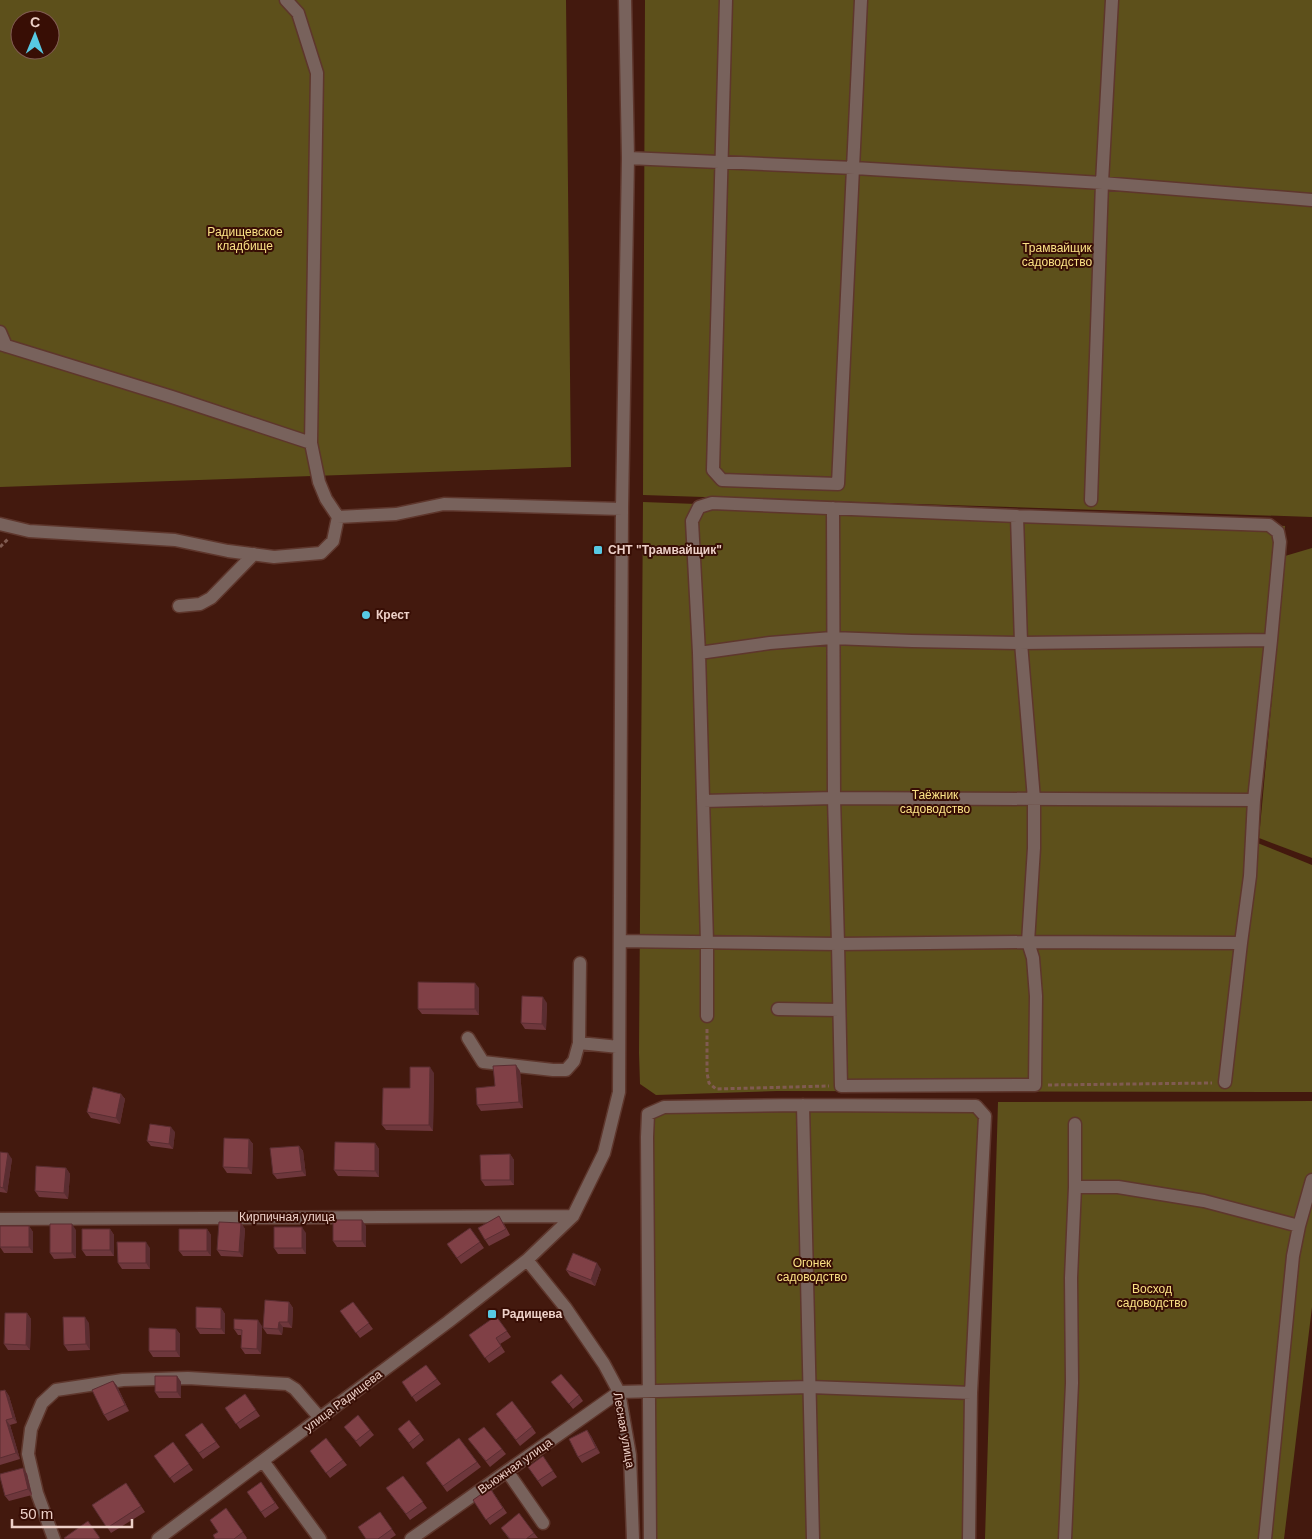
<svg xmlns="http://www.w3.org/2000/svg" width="1312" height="1539" viewBox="0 0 1312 1539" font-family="Arial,sans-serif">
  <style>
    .green { fill: #5d501b; fill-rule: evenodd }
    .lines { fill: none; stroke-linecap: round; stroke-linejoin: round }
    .minor-casing { stroke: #5e362c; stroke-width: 15 }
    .path { stroke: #805b51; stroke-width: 3; stroke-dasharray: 4 2.5; stroke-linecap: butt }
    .minor { stroke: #78625c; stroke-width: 12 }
    .wall { fill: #6e373c }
    .shaded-wall { fill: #5a2d31 }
    .building { fill: #804046; stroke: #5a2d31 }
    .poi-dot { fill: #57c9e3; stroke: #380e05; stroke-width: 2 }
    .labels { text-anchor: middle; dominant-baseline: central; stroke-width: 4; stroke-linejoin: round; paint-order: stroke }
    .park-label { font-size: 12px; fill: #fbe285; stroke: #380e05 }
    .poi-label { font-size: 12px; font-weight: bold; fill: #edd0c8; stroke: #380e05; text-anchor: start }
    .street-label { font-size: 12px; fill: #edd0c8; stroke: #380e05 }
  </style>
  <rect width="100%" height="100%" fill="#43190e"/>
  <path class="green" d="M 0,0 L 566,0 L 571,467 L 0,487 ZM 20,20 L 50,20 L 50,50 L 20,50 Z
    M 645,0 L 1312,0 L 1312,517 L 643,495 Z
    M 643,502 L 1285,526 L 1255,842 L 1312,865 L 1312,1092 L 777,1091 L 656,1095 L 640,1084 L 639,1053 Z
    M 1312,548 L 1312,858 L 1259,838 L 1285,556 Z
    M 1312,1101 L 1312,1307 L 1284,1539 L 985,1539 L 998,1102 Z
    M 976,1106 L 985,1116 L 969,1539 L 650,1539 L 648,1114 L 673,1107 Z"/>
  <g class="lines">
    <defs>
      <path id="minor" d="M 286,0 L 298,13 L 317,73 L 311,443 L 319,482 L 326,499 L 338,517 L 396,514 L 444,504 L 622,509
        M 726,0 L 713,470 L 722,480 L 838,484 L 861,0
        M 628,158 L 854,168 L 1102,183 L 1312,200
        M 0,332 L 6,346
        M 0,344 L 172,397 L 311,443
        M 1091,500 L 1102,183 L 1112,0
        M 1017,516 L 1269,525 L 1278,532 L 1280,542 L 1271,640
        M 0,524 L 29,531 L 175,540 L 228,551 L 274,557 L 321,553 L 333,541 L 338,517
        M 179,606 L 200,604 L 211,598 L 254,554
        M 699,653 L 692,521 L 699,507 L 712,503 L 1017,516 L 1021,643 L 1034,799 L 1034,848 L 1028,942 L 1033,958 L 1036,996 L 1035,1085 L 841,1086 L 838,944 L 1028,942 L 1241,943
        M 703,801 L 834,798 L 833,508
        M 620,941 L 838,944 L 834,798 L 1254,800
        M 778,1009 L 839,1010
        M 707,1016 L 707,942 L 699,653 L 770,643 L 832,638 L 912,641 L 1021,643 L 1271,640 L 1254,800 L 1250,876 L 1241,943 L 1225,1082
        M 468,1038 L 483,1062 L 553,1070 L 566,1070 L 574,1061 L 579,1043 L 619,1047
        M 579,1043 L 580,963
        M 803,1105 L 813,1539
        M 1075,1187 L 1118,1187 L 1204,1201 L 1299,1226 L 1293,1256 L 1265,1539
        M 0,1219 L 573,1216
        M 1299,1226 L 1312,1180
        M 527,1260 L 565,1307 L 604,1364 L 619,1392 L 630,1455 L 633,1539
        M 263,1461 L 320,1539
        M 507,1471 L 543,1523
        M 54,1539 L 37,1493 L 28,1454 L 31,1429 L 42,1403 L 56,1390 L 123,1380 L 188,1378 L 287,1384 L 295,1389 L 320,1418
        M 158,1539 L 448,1322 L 527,1260 L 573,1216 L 604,1153 L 619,1092 L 622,509 L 628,158 L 625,0
        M 411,1539 L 619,1392 L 810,1387 L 971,1393
        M 650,1539 L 647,1137 L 648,1114 L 664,1107 L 803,1105 L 976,1106 L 985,1116 L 971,1393 L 969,1539
        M 1065,1539 L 1072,1383 L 1071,1278 L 1075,1187 L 1075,1124"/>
    </defs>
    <use href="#minor" class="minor-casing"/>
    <path class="path" d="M 0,547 L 8,539
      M 707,1029 L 707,1073 L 709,1083 L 716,1089 L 829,1086
      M 1048,1085 L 1212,1083"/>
    <use href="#minor" class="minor"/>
  </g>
  <path class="wall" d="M 479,988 L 479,1015 L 422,1014 L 418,1009 Z
    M 547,1003 L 546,1030 L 525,1029 L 521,1023 Z
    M 520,1071 L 523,1108 L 481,1111 L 477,1105 Z
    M 434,1073 L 433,1131 L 386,1130 L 382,1125 L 410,1088 Z
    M 121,1094 L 125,1099 L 120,1124 L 91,1118 L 87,1112 Z
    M 175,1132 L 173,1149 L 151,1146 L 147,1141 Z
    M 249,1139 L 253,1144 L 252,1174 L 227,1173 L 223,1167 Z
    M 375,1143 L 379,1149 L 379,1177 L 338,1176 L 334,1170 Z
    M 299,1146 L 303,1151 L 306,1176 L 277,1179 L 273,1174 Z
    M 0,1152 L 12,1159 L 7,1193 L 0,1192 Z
    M 510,1154 L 514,1160 L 514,1185 L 485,1186 L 481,1180 Z
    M 66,1168 L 70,1174 L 68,1199 L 39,1197 L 35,1191 Z
    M 503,1222 L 510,1235 L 489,1246 L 485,1240 Z
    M 241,1223 L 245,1229 L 243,1257 L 221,1256 L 217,1250 Z
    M 29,1226 L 33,1232 L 33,1253 L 4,1253 L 0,1247 Z
    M 366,1226 L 366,1247 L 337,1247 L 333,1241 Z
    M 470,1228 L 484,1248 L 461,1264 L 447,1244 Z
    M 110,1229 L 114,1235 L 114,1256 L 86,1256 L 82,1250 Z
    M 207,1229 L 211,1235 L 211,1256 L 183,1256 L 179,1251 Z
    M 76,1230 L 76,1258 L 54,1259 L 50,1253 Z
    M 306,1233 L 306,1254 L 278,1254 L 274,1248 Z
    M 150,1248 L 150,1269 L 122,1269 L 118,1263 Z
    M 601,1269 L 595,1286 L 570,1276 L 566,1270 Z
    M 289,1302 L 293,1308 L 292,1328 L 283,1327 L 282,1335 L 267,1334 L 263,1328 Z
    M 353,1302 L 373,1329 L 360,1338 L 340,1311 Z
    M 221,1308 L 225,1314 L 225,1334 L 200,1334 L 196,1328 Z
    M 27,1313 L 31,1319 L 30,1350 L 8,1350 L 4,1344 Z
    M 496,1316 L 511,1337 L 500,1344 L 505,1352 L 489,1363 L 469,1335 Z
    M 89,1323 L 90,1350 L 68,1351 L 64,1345 Z
    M 262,1326 L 261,1354 L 245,1354 L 241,1348 L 241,1335 L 238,1335 L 234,1329 Z
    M 176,1329 L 180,1334 L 180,1357 L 153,1357 L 149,1351 Z
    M 426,1365 L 441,1384 L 416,1402 L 402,1382 Z
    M 177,1376 L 181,1382 L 181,1398 L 159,1398 L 155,1392 Z
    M 113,1381 L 117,1386 L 129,1411 L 108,1421 L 104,1415 Z
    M 551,1382 L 579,1395 L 583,1401 L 573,1409 Z
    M 5,1390 L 9,1396 L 17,1423 L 10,1425 L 20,1459 L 0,1465 L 0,1391 Z
    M 245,1394 L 260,1416 L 240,1429 L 225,1408 Z
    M 496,1414 L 532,1427 L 536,1433 L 520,1446 Z
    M 202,1423 L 220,1447 L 203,1459 L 185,1435 Z
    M 344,1427 L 370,1430 L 374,1435 L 360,1447 Z
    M 398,1429 L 420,1434 L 424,1440 L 413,1449 Z
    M 587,1430 L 591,1436 L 600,1453 L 582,1463 L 578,1457 Z
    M 459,1438 L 481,1467 L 447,1492 L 426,1463 Z
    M 468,1439 L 502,1449 L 506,1454 L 490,1467 Z
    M 173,1442 L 193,1470 L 174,1483 L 154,1456 Z
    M 543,1456 L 557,1477 L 542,1487 L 528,1467 Z
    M 314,1457 L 343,1460 L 347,1465 L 330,1478 Z
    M 23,1468 L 27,1474 L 32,1495 L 9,1501 L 5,1496 Z
    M 403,1476 L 427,1508 L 410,1520 L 386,1488 Z
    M 261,1482 L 279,1508 L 265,1518 L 247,1492 Z
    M 126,1483 L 145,1512 L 111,1533 L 92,1505 Z
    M 490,1488 L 507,1513 L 490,1525 L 473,1500 Z
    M 226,1508 L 247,1538 L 246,1539 L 216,1539 Z
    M 380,1512 L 396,1535 L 390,1539 L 366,1539 Z
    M 501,1528 L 534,1533 L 538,1538 L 509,1539 Z"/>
  <path class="shaded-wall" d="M 475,983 L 479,988 L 479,1015 L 475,1009 Z
    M 543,997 L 547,1003 L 546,1030 L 542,1024 Z
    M 516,1065 L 520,1071 L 523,1108 L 519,1102 Z
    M 430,1067 L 434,1073 L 433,1131 L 429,1125 Z
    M 121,1094 L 125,1099 L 120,1124 L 116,1118 Z
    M 171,1127 L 175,1132 L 173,1149 L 169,1144 Z
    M 249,1139 L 253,1144 L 252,1174 L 248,1168 Z
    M 375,1143 L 379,1149 L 379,1177 L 375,1171 Z
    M 299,1146 L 303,1151 L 306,1176 L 302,1171 Z
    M 8,1153 L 12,1159 L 7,1193 L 3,1188 Z
    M 510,1154 L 514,1160 L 514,1185 L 510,1180 Z
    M 66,1168 L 70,1174 L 68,1199 L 64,1193 Z
    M 362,1220 L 366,1226 L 366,1247 L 362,1241 Z
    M 241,1223 L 245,1229 L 243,1257 L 239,1252 Z
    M 72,1224 L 76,1230 L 76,1258 L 72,1253 Z
    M 29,1226 L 33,1232 L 33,1253 L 29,1247 Z
    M 302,1227 L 306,1233 L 306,1254 L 302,1248 Z
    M 110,1229 L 114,1235 L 114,1256 L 110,1250 Z
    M 207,1229 L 211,1235 L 211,1256 L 207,1251 Z
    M 146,1242 L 150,1248 L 150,1269 L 146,1263 Z
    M 597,1263 L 601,1269 L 595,1286 L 591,1280 Z
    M 289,1302 L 293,1308 L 292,1328 L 288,1322 Z
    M 221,1308 L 225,1314 L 225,1334 L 221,1329 Z
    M 27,1313 L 31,1319 L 30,1350 L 26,1345 Z
    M 85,1317 L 89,1323 L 90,1350 L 86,1344 Z
    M 258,1320 L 262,1326 L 261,1354 L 257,1349 Z
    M 279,1322 L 283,1327 L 282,1335 L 278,1329 Z
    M 176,1329 L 180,1334 L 180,1357 L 176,1351 Z
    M 177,1376 L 181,1382 L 181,1398 L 177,1392 Z
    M 113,1381 L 117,1386 L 129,1411 L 125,1405 Z
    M 5,1390 L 9,1396 L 17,1423 L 13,1418 Z
    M 6,1420 L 10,1425 L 20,1459 L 16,1453 Z
    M 587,1430 L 591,1436 L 600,1453 L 596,1448 Z
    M 23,1468 L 27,1474 L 32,1495 L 28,1489 Z"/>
  <path class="building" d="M 418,982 L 475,983 L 475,1009 L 418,1009 Z
    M 522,996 L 543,997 L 542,1024 L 521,1023 Z
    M 516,1065 L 519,1102 L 477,1105 L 476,1088 L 495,1086 L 493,1066 Z
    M 410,1067 L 430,1067 L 429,1125 L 382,1125 L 383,1088 L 410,1088 Z
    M 93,1087 L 121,1094 L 116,1118 L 87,1112 Z
    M 150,1124 L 171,1127 L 169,1144 L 147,1141 Z
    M 224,1138 L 249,1139 L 248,1168 L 223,1167 Z
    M 335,1142 L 375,1143 L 375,1171 L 334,1170 Z
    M 299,1146 L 302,1171 L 273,1174 L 270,1148 Z
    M 0,1152 L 8,1153 L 3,1188 L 0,1187 Z
    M 510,1154 L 510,1180 L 481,1180 L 480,1155 Z
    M 36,1166 L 66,1168 L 64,1193 L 35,1191 Z
    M 499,1216 L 506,1229 L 485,1240 L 478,1228 Z
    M 333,1220 L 362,1220 L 362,1241 L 333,1241 Z
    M 219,1222 L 241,1223 L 239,1252 L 217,1250 Z
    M 50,1224 L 72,1224 L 72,1253 L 50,1253 Z
    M 0,1226 L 29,1226 L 29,1247 L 0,1247 Z
    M 274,1227 L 302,1227 L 302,1248 L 274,1248 Z
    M 470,1228 L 480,1242 L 457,1258 L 447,1244 Z
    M 82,1229 L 110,1229 L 110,1250 L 82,1250 Z
    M 179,1229 L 207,1229 L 207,1251 L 179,1251 Z
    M 117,1242 L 146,1242 L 146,1263 L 118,1263 Z
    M 573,1253 L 597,1263 L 591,1280 L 566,1270 Z
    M 265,1300 L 289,1302 L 288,1322 L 279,1322 L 278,1329 L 263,1328 Z
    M 353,1302 L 369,1323 L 356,1333 L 340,1311 Z
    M 196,1307 L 221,1308 L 221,1329 L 196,1328 Z
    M 5,1313 L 27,1313 L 26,1345 L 4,1344 Z
    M 496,1316 L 507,1331 L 496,1338 L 501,1346 L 485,1358 L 469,1335 Z
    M 63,1317 L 85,1317 L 86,1344 L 64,1345 Z
    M 234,1319 L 258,1320 L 257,1349 L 241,1348 L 242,1330 L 234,1329 Z
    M 149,1328 L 176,1329 L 176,1351 L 149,1351 Z
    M 426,1365 L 437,1379 L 412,1397 L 402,1382 Z
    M 561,1374 L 579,1395 L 569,1404 L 551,1382 Z
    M 155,1376 L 177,1376 L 177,1392 L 155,1392 Z
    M 113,1381 L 125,1405 L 104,1415 L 92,1390 Z
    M 5,1390 L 13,1418 L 6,1420 L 16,1453 L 0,1458 L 0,1391 Z
    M 245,1394 L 256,1410 L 236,1424 L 225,1408 Z
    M 512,1401 L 532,1427 L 516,1440 L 496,1414 Z
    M 358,1415 L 370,1430 L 356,1441 L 344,1427 Z
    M 409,1420 L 420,1434 L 409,1443 L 398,1429 Z
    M 202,1423 L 216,1442 L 199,1453 L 185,1435 Z
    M 484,1427 L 502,1449 L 486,1461 L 468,1439 Z
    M 587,1430 L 596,1448 L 578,1457 L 569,1439 Z
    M 326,1438 L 343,1460 L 326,1473 L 310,1451 Z
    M 459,1438 L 477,1462 L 443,1486 L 426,1463 Z
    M 173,1442 L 189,1464 L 170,1478 L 154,1456 Z
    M 543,1456 L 553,1471 L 538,1481 L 528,1467 Z
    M 23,1468 L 28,1489 L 5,1496 L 0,1477 L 0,1474 Z
    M 403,1476 L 423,1502 L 406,1514 L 386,1488 Z
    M 261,1482 L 275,1503 L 261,1512 L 247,1492 Z
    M 126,1483 L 141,1506 L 107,1528 L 92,1505 Z
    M 490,1488 L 503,1508 L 486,1520 L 473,1500 Z
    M 226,1508 L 243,1532 L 234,1539 L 215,1539 L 213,1535 L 218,1532 L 210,1520 Z
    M 380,1512 L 392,1529 L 378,1539 L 366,1539 L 358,1527 Z
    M 519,1513 L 534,1533 L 526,1539 L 510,1539 L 501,1528 Z
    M 88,1521 L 100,1538 L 98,1539 L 65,1539 L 64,1538 Z"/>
  <g class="poi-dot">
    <rect x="593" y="545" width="10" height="10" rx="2.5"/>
    <circle cx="366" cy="615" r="5"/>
    <rect x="487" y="1309" width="10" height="10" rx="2.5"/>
  </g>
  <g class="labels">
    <g class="park-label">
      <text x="245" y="232">Радищевское<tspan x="245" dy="14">кладбище</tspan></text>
      <text x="1057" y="248">Трамвайщик<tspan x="1057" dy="14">садоводство</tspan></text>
      <text x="935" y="795">Таёжник<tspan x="935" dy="14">садоводство</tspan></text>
      <text x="812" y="1263">Огонек<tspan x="812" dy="14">садоводство</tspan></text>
      <text x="1152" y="1289">Восход<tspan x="1152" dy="14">садоводство</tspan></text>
    </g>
    <g class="poi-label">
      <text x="608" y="550">СНТ "Трамвайщик"</text>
      <text x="376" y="615">Крест</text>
      <text x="502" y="1314">Радищева</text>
    </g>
    <g class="street-label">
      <text x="287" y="1217">Кирпичная улица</text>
      <text transform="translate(343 1401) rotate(-37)">улица Радищева</text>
      <text transform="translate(624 1430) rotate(80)">Лесная улица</text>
      <text transform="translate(515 1466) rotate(-35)">Вьюжная улица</text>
    </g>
  </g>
  <g transform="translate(35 35) rotate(1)"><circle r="24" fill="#380e05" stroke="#805c53"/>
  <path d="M0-4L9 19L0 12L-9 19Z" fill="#57c9e3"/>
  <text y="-8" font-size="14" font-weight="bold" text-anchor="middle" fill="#edd0c8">С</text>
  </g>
  <path d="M12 1519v8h120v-8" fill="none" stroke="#edd0c8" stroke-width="2.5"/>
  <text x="20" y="1519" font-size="15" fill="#edd0c8" stroke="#380e05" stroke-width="4" paint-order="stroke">50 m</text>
</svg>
